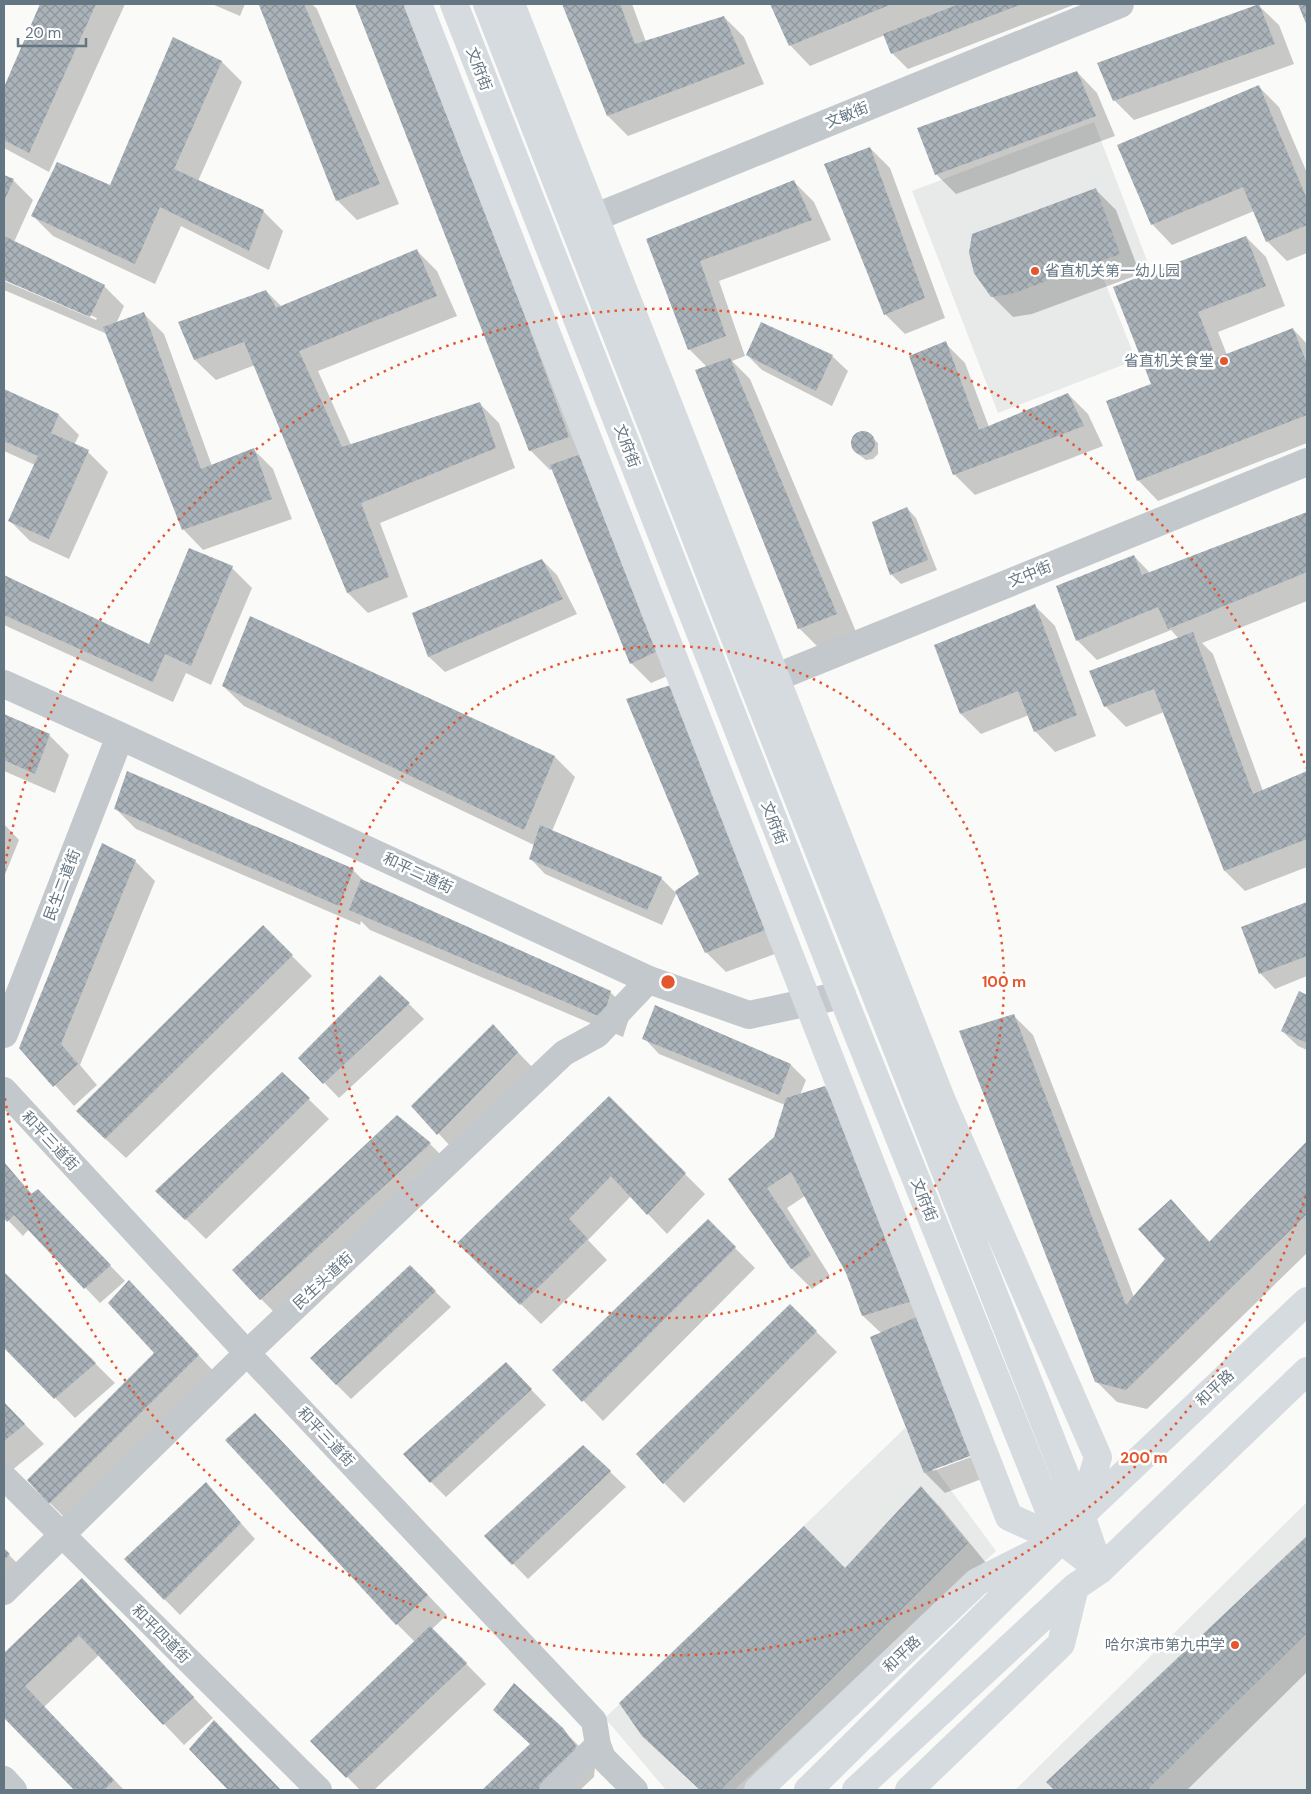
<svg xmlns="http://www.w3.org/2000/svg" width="1311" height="1794" viewBox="0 0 1311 1794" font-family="'DM Sans','Noto Sans SC',sans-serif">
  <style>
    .built { fill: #e8e9e9 }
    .shadow { fill: #0003; fill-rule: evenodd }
    .building { fill: url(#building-cross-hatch) }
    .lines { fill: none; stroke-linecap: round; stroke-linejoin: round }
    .minor { stroke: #c3c8cc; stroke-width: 26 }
    .tertiary { stroke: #c3c8cc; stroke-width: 28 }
    .primary { stroke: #d6dbdf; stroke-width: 28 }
    .ring { fill: none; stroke: #e4572e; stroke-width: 2.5; stroke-dasharray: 2.5 5 }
    .poi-dot { fill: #e4572e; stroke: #fff; stroke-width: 2 }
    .labels { text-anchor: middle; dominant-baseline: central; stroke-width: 5; stroke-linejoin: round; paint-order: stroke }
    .street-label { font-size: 15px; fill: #657683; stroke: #fff }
    .poi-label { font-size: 15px; fill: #657683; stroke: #fff; text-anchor: end }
    .centre { fill: #e4572e; stroke: #fff; stroke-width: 2.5 }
    .ring-label { font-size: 15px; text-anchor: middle; font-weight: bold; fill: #e4572e; stroke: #fff; stroke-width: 5; stroke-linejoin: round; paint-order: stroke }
  </style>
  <defs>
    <pattern id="building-cross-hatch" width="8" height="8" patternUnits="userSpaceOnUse" patternTransform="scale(1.25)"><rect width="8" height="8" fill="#aab3b9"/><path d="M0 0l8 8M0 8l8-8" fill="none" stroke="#8e969c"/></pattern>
  </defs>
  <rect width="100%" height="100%" fill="#fafaf8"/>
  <path class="built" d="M 1094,122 L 1148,263 L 1104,280 L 1136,360 L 998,413 L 912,191 Z
    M 905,1428 L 996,1551 L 734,1790 L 666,1790 L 605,1718 Z
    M 1307,1502 L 1307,1790 L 1018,1790 L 1016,1789 Z"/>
  <path class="shadow" d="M 41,4 L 125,4 L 49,172 L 4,148 L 4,90 Z
    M 212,4 L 245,4 L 240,16 Z
    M 264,4 L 312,4 L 317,9 L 399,204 L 357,220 L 337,200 L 261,5 Z
    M 357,4 L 422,4 L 679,671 L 651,683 L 631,663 L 553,469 L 550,470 L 530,450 Z
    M 564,4 L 632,4 L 646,42 L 724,17 L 744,37 L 764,84 L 628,136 L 608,116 Z
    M 771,4 L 1076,4 L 908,69 L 893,54 L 885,35 L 810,66 L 790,45 Z
    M 1258,5 L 1279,25 L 1294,64 L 1134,120 L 1114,100 Z
    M 174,39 L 222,62 L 242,82 L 198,181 L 263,211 L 283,231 L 269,270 L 181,226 L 155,284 L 53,236 L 33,216 L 111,187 Z
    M 1077,72 L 1097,93 L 1115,136 L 956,194 L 936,174 Z
    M 1259,87 L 1279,107 L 1307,173 L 1307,253 L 1287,261 L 1267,241 L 1254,211 L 1172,245 L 1152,224 Z
    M 870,148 L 890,168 L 945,318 L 905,334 L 885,314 Z
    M 4,176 L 13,180 L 33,200 L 14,242 L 104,286 L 124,306 L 116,324 L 144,314 L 164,334 L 212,466 L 253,449 L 273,469 L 292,519 L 203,550 L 183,529 L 107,334 L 4,290 L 4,281 L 96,320 L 97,318 L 4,278 Z
    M 793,181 L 814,202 L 831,240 L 719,281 L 745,356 L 732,361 L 750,379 L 857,634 L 819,648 L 799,628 L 707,367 L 690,350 L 648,240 Z
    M 1095,189 L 1116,210 L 1140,274 L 1032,314 L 1013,317 L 992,296 Z
    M 1246,237 L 1266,257 L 1285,306 L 1218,332 L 1227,355 L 1293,329 L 1307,344 L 1307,443 L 1158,501 L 1138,480 L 1153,384 L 1115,288 Z
    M 417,251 L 437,271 L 457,316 L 318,371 L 351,445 L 479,403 L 499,423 L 515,468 L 380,523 L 408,597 L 368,613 L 348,593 L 255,365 L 216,380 L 195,360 L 180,323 L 266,291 L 282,307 Z
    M 945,343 L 965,363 L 989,427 L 1068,394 L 1088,414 L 1103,446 L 975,495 L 954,474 L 911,357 Z
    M 747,355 L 832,356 L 848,371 L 832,406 L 762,370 Z
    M 4,390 L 59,415 L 79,435 L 74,445 L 88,452 L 108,472 L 69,559 L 30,541 L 10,521 L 35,465 L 4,451 Z
    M 863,432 L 867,433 L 878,443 L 878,454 L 873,459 L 866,460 L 854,451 L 852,440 L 856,434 Z
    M 907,508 L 916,518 L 937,570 L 901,584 L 891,574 Z
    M 1307,513 L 1307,601 L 1202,643 L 1213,654 L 1263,791 L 1307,773 L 1307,867 L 1245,891 L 1225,871 L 1164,712 L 1126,727 L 1105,706 L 1179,639 L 1171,630 L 1097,660 L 1077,640 L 1134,556 L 1150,573 Z
    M 542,560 L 557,575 L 577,614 L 445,672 L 429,657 L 413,613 Z
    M 232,568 L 252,588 L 211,685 L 186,673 L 173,702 L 4,625 L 4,576 L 150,645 Z
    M 1035,606 L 1055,626 L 1096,736 L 1055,752 L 1035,731 L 1029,715 L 981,734 L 961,714 Z
    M 251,618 L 555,757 L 575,777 L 552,831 L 661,878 L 675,892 L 701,875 L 788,949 L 726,972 L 706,952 L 677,892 L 662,925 L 545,874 L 530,858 L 534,845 L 244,706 L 223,686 Z
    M 4,715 L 49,735 L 69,755 L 55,793 L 4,771 Z
    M 116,809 L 353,870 L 365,882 L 610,992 L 631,1012 L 623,1037 L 370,930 L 361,921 L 360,925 L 136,829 Z
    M 4,824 L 19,840 L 4,877 Z
    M 135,861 L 155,881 L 80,1065 L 97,1085 L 74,1106 L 20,1047 Z
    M 1307,903 L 1307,976 L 1275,989 L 1260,973 L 1242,928 Z
    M 263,927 L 312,976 L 126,1158 L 97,1131 Z
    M 1300,993 L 1307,996 L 1307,1050 L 1298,1046 L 1282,1031 Z
    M 409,1004 L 424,1019 L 339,1098 L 300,1058 Z
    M 1013,1015 L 1033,1035 L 1134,1297 L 1167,1259 L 1171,1200 L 1210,1242 L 1307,1143 L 1307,1253 L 1147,1409 L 1117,1402 L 1097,1382 Z
    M 493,1026 L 533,1068 L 453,1149 L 413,1106 Z
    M 644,1038 L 791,1065 L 806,1080 L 800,1095 L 825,1087 L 845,1107 L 992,1475 L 945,1493 L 925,1473 L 881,1333 L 863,1316 L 847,1273 L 805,1196 L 787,1208 L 830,1276 L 812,1289 L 792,1269 L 730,1179 L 775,1137 L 785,1105 L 659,1054 ZM 979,1452 L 979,1454 L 933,1471 L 933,1468 Z
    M 282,1073 L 329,1119 L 206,1239 L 157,1191 Z
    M 609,1098 L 705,1194 L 667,1234 L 631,1196 L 588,1240 L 607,1260 L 541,1324 L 479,1263 Z
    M 397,1117 L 430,1144 L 450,1164 L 281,1319 L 261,1299 Z
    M 4,1163 L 33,1195 L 53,1206 L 125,1281 L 100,1303 L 29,1229 L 23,1236 L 4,1216 Z
    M 708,1221 L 755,1268 L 603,1421 L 554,1370 Z
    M 410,1267 L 451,1307 L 351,1399 L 336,1384 Z
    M 5,1274 L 115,1383 L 75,1418 L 4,1346 Z
    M 149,1302 L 218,1376 L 70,1523 L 50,1503 L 156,1353 Z
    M 790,1306 L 837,1352 L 684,1503 L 664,1483 Z
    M 521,1379 L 546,1405 L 446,1497 L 431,1482 Z
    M 4,1403 L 44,1444 L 11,1471 L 4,1464 Z
    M 275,1435 L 447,1615 L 432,1629 L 486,1684 L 374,1790 L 360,1790 L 312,1741 L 415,1642 L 397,1624 Z
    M 583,1446 L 626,1487 L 528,1579 L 486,1536 Z
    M 206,1484 L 255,1539 L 180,1615 L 126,1560 Z
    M 922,1488 L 941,1508 L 987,1564 L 760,1790 L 701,1790 L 664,1756 L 845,1570 Z
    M 1307,1537 L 1307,1672 L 1187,1790 L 1055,1790 L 1048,1782 Z
    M 4,1550 L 24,1570 L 4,1590 Z
    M 82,1580 L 213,1718 L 184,1745 L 99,1655 L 44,1707 L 124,1790 L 75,1790 L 4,1716 L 4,1655 Z
    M 495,1710 L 562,1729 L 583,1750 L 595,1767 L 594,1777 L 580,1790 L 484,1790 L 531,1745 Z
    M 234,1742 L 280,1790 L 230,1790 L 190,1749 Z"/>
  <path class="building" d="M 40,4 L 96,4 L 29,153 L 4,140 L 4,87 Z
    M 261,4 L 304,4 L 380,184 L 336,201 L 259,5 Z
    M 355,4 L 411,4 L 569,437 L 529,451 Z
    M 562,4 L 620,4 L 635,44 L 724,16 L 745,64 L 607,116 Z
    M 770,4 L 892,4 L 789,46 Z
    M 959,4 L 1022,4 L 891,54 L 883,34 Z
    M 1259,4 L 1275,44 L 1113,101 L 1097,63 Z
    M 1298,4 L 1307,4 L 1307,26 Z
    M 173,37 L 222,61 L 174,169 L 264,210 L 249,251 L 160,207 L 135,264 L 31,216 L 57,162 L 110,185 Z
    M 1077,71 L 1096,116 L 935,175 L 917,128 Z
    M 1259,85 L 1307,199 L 1307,225 L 1266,242 L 1243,187 L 1151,225 L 1117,145 Z
    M 870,147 L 925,298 L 884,315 L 824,164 Z
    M 4,175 L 14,179 L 4,201 Z
    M 794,180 L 812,220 L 700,261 L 726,336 L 688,350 L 646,239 Z
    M 1096,188 L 1120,254 L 1011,294 L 991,297 L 974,273 L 969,253 L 972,234 Z
    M 4,236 L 105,285 L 90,317 L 4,280 Z
    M 1246,236 L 1266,286 L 1198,312 L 1216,358 L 1293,328 L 1307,364 L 1307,415 L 1137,481 L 1106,401 L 1151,384 L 1113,287 Z
    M 417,249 L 437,296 L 299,351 L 342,447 L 480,402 L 496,448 L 361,503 L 389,577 L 347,593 L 244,342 L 194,360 L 178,322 L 266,290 L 276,308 Z
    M 144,312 L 201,469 L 254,448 L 272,499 L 182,530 L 103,327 Z
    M 761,322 L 833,355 L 816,391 L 746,355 Z
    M 946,341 L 979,430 L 1068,393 L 1084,426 L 953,475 L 909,356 Z
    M 730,358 L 837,614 L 798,629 L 695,370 Z
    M 4,389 L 59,414 L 51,433 L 89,450 L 49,539 L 8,521 L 38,456 L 4,441 Z
    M851 443a12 12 0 1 1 24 0a12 12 0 1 1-24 0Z
    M 584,453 L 660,650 L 630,664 L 550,465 Z
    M 907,507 L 928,560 L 890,575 L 872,522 Z
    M 1307,512 L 1307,572 L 1168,629 L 1158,607 L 1076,641 L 1056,586 L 1134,555 L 1142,575 Z
    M 189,548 L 233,566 L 191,666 L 165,654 L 153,682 L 4,615 L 4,575 L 149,644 Z
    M 542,559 L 563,599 L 428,657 L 412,613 Z
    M 1035,604 L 1077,715 L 1034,732 L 1018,691 L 960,714 L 934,645 Z
    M 250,616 L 555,756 L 524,830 L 222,686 Z
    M 1193,632 L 1253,794 L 1307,771 L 1307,839 L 1224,871 L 1154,689 L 1104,707 L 1089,671 Z
    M 671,685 L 768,929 L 705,953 L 675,891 L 699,874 L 626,699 Z
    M 4,714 L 50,734 L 35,774 L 4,760 Z
    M 127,771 L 354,869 L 339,906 L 114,809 Z
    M 540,825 L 662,877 L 647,910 L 529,859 Z
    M 102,843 L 136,860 L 61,1044 L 78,1064 L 53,1087 L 19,1048 Z
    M 361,879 L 611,991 L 603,1018 L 349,910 Z
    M 1307,902 L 1307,956 L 1259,974 L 1241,927 Z
    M 263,925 L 293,955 L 105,1139 L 76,1111 Z
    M 380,975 L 410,1003 L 323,1084 L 298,1058 Z
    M 1299,991 L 1307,995 L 1307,1043 L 1281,1031 Z
    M 655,1005 L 791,1064 L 779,1095 L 642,1039 Z
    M 1014,1014 L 1126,1305 L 1165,1259 L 1138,1229 L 1171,1199 L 1209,1242 L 1307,1141 L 1307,1214 L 1126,1390 L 1095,1382 L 959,1031 Z
    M 493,1024 L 518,1052 L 437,1135 L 411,1106 Z
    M 282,1072 L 310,1098 L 185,1220 L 155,1191 Z
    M 825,1086 L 919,1299 L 862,1316 L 846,1273 L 791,1172 L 767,1188 L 811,1255 L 791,1269 L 728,1179 L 774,1137 L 786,1098 Z
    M 609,1096 L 686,1173 L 647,1215 L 611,1176 L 569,1219 L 588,1239 L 520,1305 L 457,1243 Z
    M 397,1115 L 431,1143 L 260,1300 L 232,1270 Z
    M 4,1162 L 31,1194 L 38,1189 L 111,1265 L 84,1289 L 14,1215 L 7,1222 L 4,1218 Z
    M 708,1219 L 736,1247 L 582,1402 L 552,1370 Z
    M 410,1265 L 436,1291 L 336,1385 L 310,1358 Z
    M 5,1273 L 96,1363 L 54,1399 L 4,1348 Z
    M 129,1280 L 199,1355 L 49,1504 L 27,1480 L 154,1353 L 108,1303 Z
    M 790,1304 L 817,1331 L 663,1484 L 636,1454 Z
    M 919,1316 L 973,1455 L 924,1473 L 870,1337 Z
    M 506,1362 L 532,1389 L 430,1483 L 403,1454 Z
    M 4,1402 L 25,1424 L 4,1441 Z
    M 255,1413 L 428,1595 L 396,1625 L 225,1440 Z
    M 583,1445 L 611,1471 L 512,1565 L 484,1536 Z
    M 206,1482 L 241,1523 L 164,1600 L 124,1559 Z
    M 921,1486 L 968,1543 L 720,1790 L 700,1790 L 642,1736 L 619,1703 L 804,1526 L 845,1568 Z
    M 1307,1536 L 1307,1633 L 1149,1788 L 1151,1790 L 1054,1790 L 1046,1782 Z
    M 4,1548 L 10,1554 L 4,1560 Z
    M 82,1578 L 194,1697 L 163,1725 L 79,1635 L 25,1686 L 114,1780 L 104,1790 L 74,1790 L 4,1718 L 4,1653 Z
    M 430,1626 L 467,1663 L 346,1778 L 310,1741 Z
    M 514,1683 L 563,1728 L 576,1746 L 574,1757 L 540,1790 L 482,1790 L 530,1744 L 493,1710 Z
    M 214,1720 L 281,1790 L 228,1790 L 189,1749 Z"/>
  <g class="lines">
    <path class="minor" d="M 4,1090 L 247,1353 L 594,1721 L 598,1745 L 603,1758 L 635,1790
      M 4,1477 L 319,1790
      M 4,1592 L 247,1353 L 564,1053 L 597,1035 L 649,980
      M 4,1779 L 14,1790
      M 552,1790 L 598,1745"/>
    <path class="tertiary" d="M 574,226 L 1120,4
      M 4,684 L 120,736 L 649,980 L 749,1015 L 842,995
      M 755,686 L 1307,462
      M 4,1034 L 120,736"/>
    <path class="primary" d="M 418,4 L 1009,1517 L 1061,1540
      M 454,4 L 842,995 L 1061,1540 L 1100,1570
      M 487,4 L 754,687 L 1081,1515 L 1100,1570
      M 511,4 L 942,1101 L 1098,1457 L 1081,1515
      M 758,1790 L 977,1582 L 1039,1551
      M 808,1790 L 1061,1540 L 1081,1515 L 1307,1301
      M 856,1790 L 1075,1587 L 1100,1570 L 1307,1371
      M 909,1790 L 1061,1644 L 1075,1587"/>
  </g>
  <g class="ring">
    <circle cx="668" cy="982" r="336"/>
    <path d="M1306 1196A673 673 0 0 1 4 1093M4 871A673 673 0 0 1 1306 768"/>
  </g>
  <g class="poi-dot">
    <circle cx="1035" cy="271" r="5"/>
    <circle cx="1224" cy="361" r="5"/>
    <circle cx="1235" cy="1645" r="5"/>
  </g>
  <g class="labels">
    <g class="street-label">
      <text transform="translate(479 69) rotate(69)">文府街</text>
      <text transform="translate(847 115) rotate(-22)">文敏街</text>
      <text transform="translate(627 446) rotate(69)">文府街</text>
      <text transform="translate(1030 574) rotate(-22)">文中街</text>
      <text transform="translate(774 823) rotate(69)">文府街</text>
      <text transform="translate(418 873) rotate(25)">和平二道街</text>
      <text transform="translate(62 885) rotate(-69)">民生二道街</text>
      <text transform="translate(50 1141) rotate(47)">和平三道街</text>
      <text transform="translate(924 1200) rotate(68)">文府街</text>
      <text transform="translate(323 1281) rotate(-43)">民生头道街</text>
      <text transform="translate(1215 1388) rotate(-43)">和平路</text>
      <text transform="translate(326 1437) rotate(47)">和平三道街</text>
      <text transform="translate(161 1634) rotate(45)">和平四道街</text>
      <text transform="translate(902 1654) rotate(-44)">和平路</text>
    </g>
    <g class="poi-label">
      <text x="1045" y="271" text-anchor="start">省直机关第一幼儿园</text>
      <text x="1214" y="361">省直机关食堂</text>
      <text x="1225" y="1645">哈尔滨市第九中学</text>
    </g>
  </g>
  <circle cx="668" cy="982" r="8" class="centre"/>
  <g class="ring-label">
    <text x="1004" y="987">100 m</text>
    <text x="1144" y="1463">200 m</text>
  </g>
  <rect width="1311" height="1794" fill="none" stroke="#657683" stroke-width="10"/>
  <path d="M18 38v8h68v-8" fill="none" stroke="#657683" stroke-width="2.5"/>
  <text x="25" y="38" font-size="15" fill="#657683" stroke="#ffffff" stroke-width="4" paint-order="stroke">20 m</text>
</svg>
